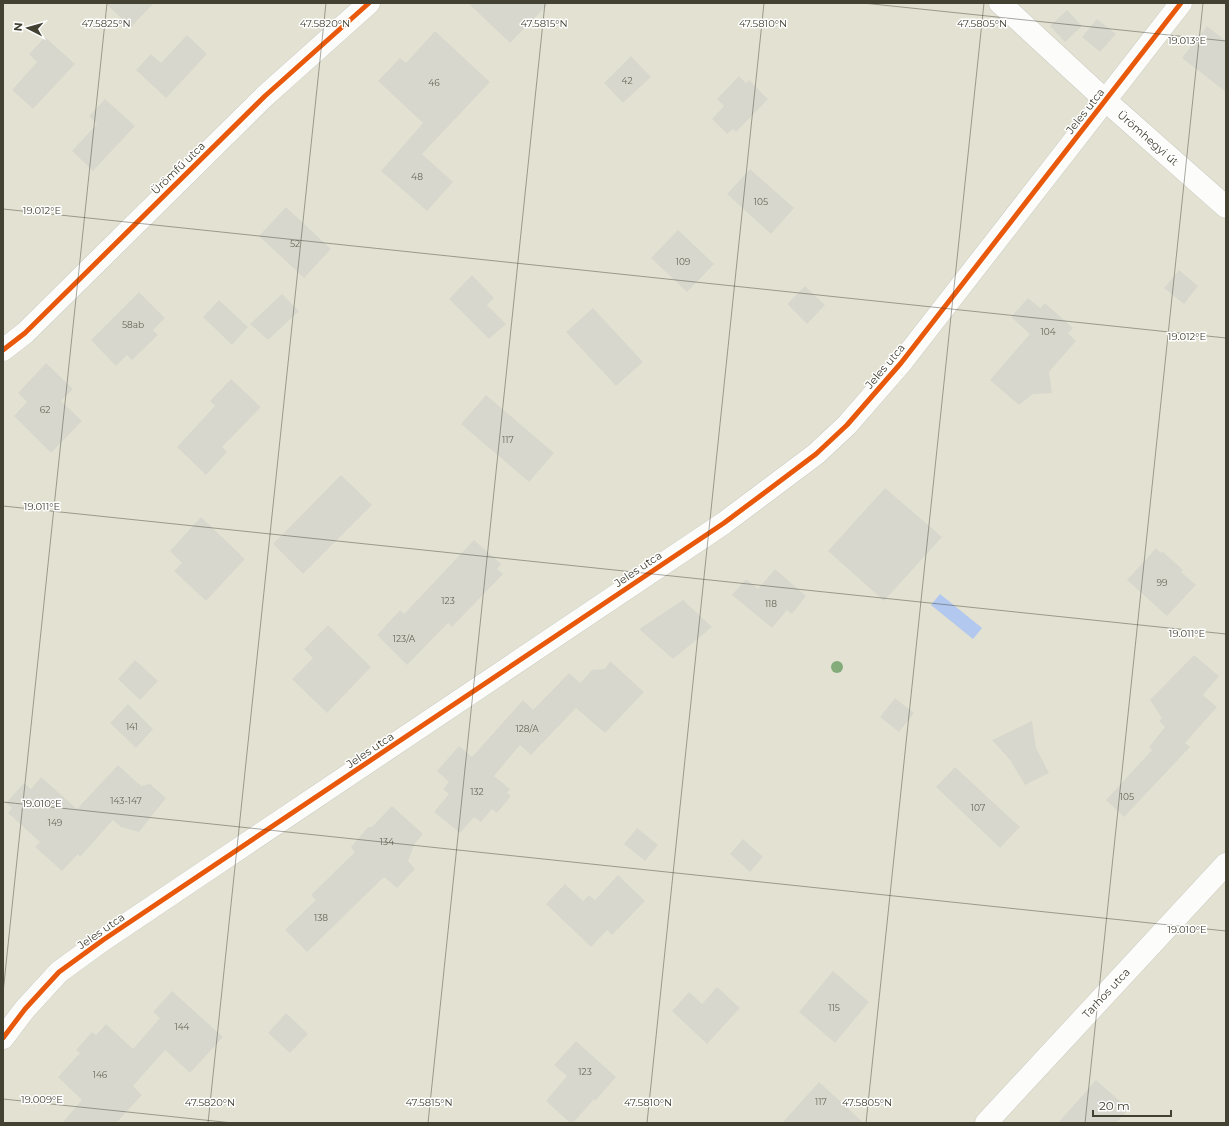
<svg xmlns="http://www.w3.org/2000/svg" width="1229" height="1126" viewBox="0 0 1229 1126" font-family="Montserrat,sans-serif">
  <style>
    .residential { fill: #e3e2d2 }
    .water { fill: #b2c8ef }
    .building { fill: #d7d7cd }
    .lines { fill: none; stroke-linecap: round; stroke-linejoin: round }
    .minor-casing { stroke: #cccbc3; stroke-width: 23 }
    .minor { stroke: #fcfcfb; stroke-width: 22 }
    .cycleway-casing { stroke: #fff; stroke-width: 8 }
    .cycleway { stroke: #e8590c; stroke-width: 5 }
    .tree { fill: #84ac7b }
    .ticks { fill: none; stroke: #434132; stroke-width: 1; stroke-opacity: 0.45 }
    .labels { text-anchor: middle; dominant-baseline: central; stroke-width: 3; stroke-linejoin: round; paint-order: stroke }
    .number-label { font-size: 9px; fill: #69675a }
    .street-label { font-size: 11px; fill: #434132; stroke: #fff }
    .ticks-label { font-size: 10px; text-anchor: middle; fill: #434132; stroke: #fff; stroke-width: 3; stroke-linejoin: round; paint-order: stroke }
  </style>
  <rect width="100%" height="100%" fill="#eeeee5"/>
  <path class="residential" d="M 3,3 L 1226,3 L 1226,1123 L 3,1123 Z"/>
  <path class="water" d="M 940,594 L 982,628 L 973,639 L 931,605 Z"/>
  <path class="building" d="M 105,3 L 154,3 L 131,27 Z
    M 468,3 L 549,3 L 510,43 Z
    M 1067,10 L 1082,26 L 1065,42 L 1050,26 Z
    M 1097,19 L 1116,34 L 1100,52 L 1082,37 Z
    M 1207,26 L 1226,41 L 1226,92 L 1182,58 Z
    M 435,31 L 490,82 L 422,154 L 453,182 L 427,211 L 381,171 L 423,123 L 378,81 L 400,58 L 406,63 Z
    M 187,35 L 207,54 L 166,98 L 136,70 L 151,54 L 161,63 Z
    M 45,37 L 75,64 L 33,109 L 12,90 L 37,62 L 29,54 Z
    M 631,56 L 651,77 L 623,103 L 604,83 Z
    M 739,76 L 746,83 L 749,80 L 768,99 L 736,132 L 733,129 L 727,134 L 712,119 L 724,106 L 717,99 Z
    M 105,99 L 135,126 L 93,171 L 72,151 L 97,124 L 89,116 Z
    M 750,169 L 794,208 L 771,234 L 727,194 Z
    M 286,207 L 331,249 L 304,278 L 259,236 Z
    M 678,230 L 714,264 L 687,292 L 651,258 Z
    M 1179,270 L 1198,286 L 1184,304 L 1164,288 Z
    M 472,275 L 494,298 L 487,305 L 506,324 L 489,339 L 449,299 Z
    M 805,286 L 825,305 L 807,324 L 787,304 Z
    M 139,292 L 165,318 L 153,330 L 158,335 L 132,360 L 127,355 L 116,366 L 91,340 Z
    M 282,294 L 299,311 L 268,340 L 250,324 Z
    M 1028,298 L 1040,308 L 1045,303 L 1073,328 L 1068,333 L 1076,341 L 1049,372 L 1052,393 L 1033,394 L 1019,405 L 990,380 L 1030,334 L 1011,317 Z
    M 219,300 L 248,327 L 232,345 L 203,317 Z
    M 593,308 L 643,362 L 616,386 L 566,332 Z
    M 46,363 L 73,389 L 61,401 L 82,421 L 51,453 L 14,416 L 27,402 L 18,393 Z
    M 231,379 L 261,407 L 222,447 L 227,452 L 206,475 L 177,447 L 215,406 L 210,401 Z
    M 486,395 L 554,453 L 529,482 L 461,424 Z
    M 341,475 L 372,505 L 303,574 L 273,544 Z
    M 885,488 L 942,537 L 884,601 L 828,551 Z
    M 201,517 L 245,559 L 206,601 L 174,571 L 182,563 L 170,551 Z
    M 474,540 L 501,564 L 497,569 L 503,574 L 452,627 L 448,623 L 407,665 L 377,635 L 400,610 L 404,614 Z
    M 1156,548 L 1161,553 L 1162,551 L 1183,570 L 1181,572 L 1196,585 L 1167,616 L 1127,580 Z
    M 775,569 L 806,596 L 792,614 L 787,610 L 772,628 L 732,595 L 746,579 L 758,589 Z
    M 683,600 L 712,627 L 673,659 L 639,629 Z
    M 328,625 L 371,667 L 327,713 L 292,679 L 313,658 L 304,649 Z
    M 1194,655 L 1219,676 L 1203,695 L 1217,707 L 1185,743 L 1190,747 L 1124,817 L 1106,800 L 1152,750 L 1149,747 L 1165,727 L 1159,721 L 1162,718 L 1150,700 Z
    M 135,660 L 158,681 L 140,700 L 118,679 Z
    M 610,661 L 644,692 L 605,733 L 576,708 L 531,755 L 520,745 L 494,776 L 510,789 L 507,793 L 511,796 L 497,813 L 492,809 L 481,822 L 474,817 L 460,833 L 434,812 L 449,794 L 443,789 L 449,782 L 437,771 L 459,746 L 472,757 L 523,700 L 533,710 L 569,673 L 580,683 L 592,670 L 605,669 Z
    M 895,698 L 914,713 L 899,732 L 880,717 Z
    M 128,704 L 153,729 L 136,748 L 110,723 Z
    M 1032,721 L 1036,748 L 1049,773 L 1025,785 L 1010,760 L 992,740 Z
    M 118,765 L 141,786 L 150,784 L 166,798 L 139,832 L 121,827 L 113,820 L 80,857 L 78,854 L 62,871 L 35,847 L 40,842 L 8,813 L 12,808 L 6,803 L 24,783 L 31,789 L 41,777 L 77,809 Z
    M 955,767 L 1020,827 L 1000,848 L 936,787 Z
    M 392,806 L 423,834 L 415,843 L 408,861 L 415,869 L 397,888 L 384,877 L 307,952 L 285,930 L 316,900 L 311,895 L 355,852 L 351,847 L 368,827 L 372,827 Z
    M 637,828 L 658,845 L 645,861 L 624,844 Z
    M 743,839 L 763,857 L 750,872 L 730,854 Z
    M 618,875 L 645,901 L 612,935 L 607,930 L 591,947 L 546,904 L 565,884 L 583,901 L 589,895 L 595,900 Z
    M 833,971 L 869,1002 L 835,1043 L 799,1012 Z
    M 717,987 L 740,1008 L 707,1044 L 672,1011 L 689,992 L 702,1004 Z
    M 172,991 L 223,1037 L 190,1073 L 165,1050 L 133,1086 L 142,1095 L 116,1123 L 62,1123 L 82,1100 L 58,1077 L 80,1053 L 76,1050 L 92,1032 L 96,1035 L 106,1024 L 133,1049 L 160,1018 L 153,1012 Z
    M 286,1013 L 308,1034 L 290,1053 L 268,1033 Z
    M 576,1041 L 616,1077 L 595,1101 L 594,1099 L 573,1123 L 570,1123 L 546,1101 L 567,1076 L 554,1065 Z
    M 1096,1080 L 1129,1109 L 1116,1123 L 1058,1123 Z
    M 819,1082 L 864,1123 L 782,1123 Z"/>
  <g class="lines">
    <defs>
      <path id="minor" d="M 1000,3 L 1105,100 L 1226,207
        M 3,350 L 25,333 L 265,96 L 369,3
        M 3,1038 L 25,1009 L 59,972 L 103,940 L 724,523 L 816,454 L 847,425 L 901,363 L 1181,3
        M 986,1123 L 1226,864"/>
    </defs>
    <use href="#minor" class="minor-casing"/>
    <use href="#minor" class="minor"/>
    <defs>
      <path id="cycleway" d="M 3,350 L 25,333 L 265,96 L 369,3
        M 3,1038 L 25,1009 L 59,972 L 103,940 L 724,523 L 816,454 L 847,425 L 901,363 L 1181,3"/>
    </defs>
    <use href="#cycleway" class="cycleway-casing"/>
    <use href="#cycleway" class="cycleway"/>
  </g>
  <circle class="tree" cx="837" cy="667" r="6"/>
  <path class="ticks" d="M 863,3 L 1226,41M 3,209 L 1226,338M 3,506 L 1226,634M 3,802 L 1226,931M 3,993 L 107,3M 3,1099 L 233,1123M 208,1123 L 326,3M 428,1123 L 545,3M 647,1123 L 764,3M 866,1123 L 984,3M 1085,1123 L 1203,3"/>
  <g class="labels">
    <g class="number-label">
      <text x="627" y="80">42</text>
      <text x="434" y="82">46</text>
      <text x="417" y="176">48</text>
      <text x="761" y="201">105</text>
      <text x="295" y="243">52</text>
      <text x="683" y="261">109</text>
      <text x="133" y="324">58ab</text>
      <text x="1048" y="331">104</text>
      <text x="45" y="409">62</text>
      <text x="508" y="439">117</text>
      <text x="1162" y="582">99</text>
      <text x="448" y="600">123</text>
      <text x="771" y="603">118</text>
      <text x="404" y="638">123/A</text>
      <text x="132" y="726">141</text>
      <text x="527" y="728">128/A</text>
      <text x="477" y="791">132</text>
      <text x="1127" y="796">105</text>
      <text x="126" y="800">143-147</text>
      <text x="978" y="807">107</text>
      <text x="55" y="822">149</text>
      <text x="387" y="841">134</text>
      <text x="321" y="917">138</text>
      <text x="834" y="1007">115</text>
      <text x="182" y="1026">144</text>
      <text x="585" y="1071">123</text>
      <text x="100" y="1074">146</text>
      <text x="821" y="1101">117</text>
    </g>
    <g class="street-label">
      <text transform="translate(1085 111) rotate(-52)">Jeles utca</text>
      <text transform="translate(1148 138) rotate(41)">Ürömhegyi út</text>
      <text transform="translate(178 168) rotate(-44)">Ürömfű utca</text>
      <text transform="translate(885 366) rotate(-50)">Jeles utca</text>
      <text transform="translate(638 569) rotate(-34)">Jeles utca</text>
      <text transform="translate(370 750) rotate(-34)">Jeles utca</text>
      <text transform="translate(101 931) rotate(-35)">Jeles utca</text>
      <text transform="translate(1106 993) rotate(-47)">Tarhos utca</text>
    </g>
  </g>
  <g class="ticks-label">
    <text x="106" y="27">47.5825°N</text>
    <text x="325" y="27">47.5820°N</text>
    <text x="544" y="27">47.5815°N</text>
    <text x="763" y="27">47.5810°N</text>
    <text x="982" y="27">47.5805°N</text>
    <text x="1187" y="44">19.013°E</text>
    <text x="42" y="214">19.012°E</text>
    <text x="1187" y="340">19.012°E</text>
    <text x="42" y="510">19.011°E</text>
    <text x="1187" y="637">19.011°E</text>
    <text x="42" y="807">19.010°E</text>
    <text x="1187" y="933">19.010°E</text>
    <text x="42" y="1103">19.009°E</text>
    <text x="210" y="1106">47.5820°N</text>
    <text x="429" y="1106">47.5815°N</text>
    <text x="648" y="1106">47.5810°N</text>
    <text x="867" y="1106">47.5805°N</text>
  </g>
  <rect width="1229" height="1126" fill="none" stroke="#434132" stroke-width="8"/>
  <g transform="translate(28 28) rotate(276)" stroke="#ffffff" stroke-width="3" paint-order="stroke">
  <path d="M0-3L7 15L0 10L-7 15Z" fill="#434132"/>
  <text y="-6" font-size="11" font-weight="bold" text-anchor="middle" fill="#434132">N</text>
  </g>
  <path d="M1093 1110v6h78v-6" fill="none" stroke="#434132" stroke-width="2"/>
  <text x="1099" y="1110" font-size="12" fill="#434132" stroke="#ffffff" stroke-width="3" paint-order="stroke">20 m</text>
</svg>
